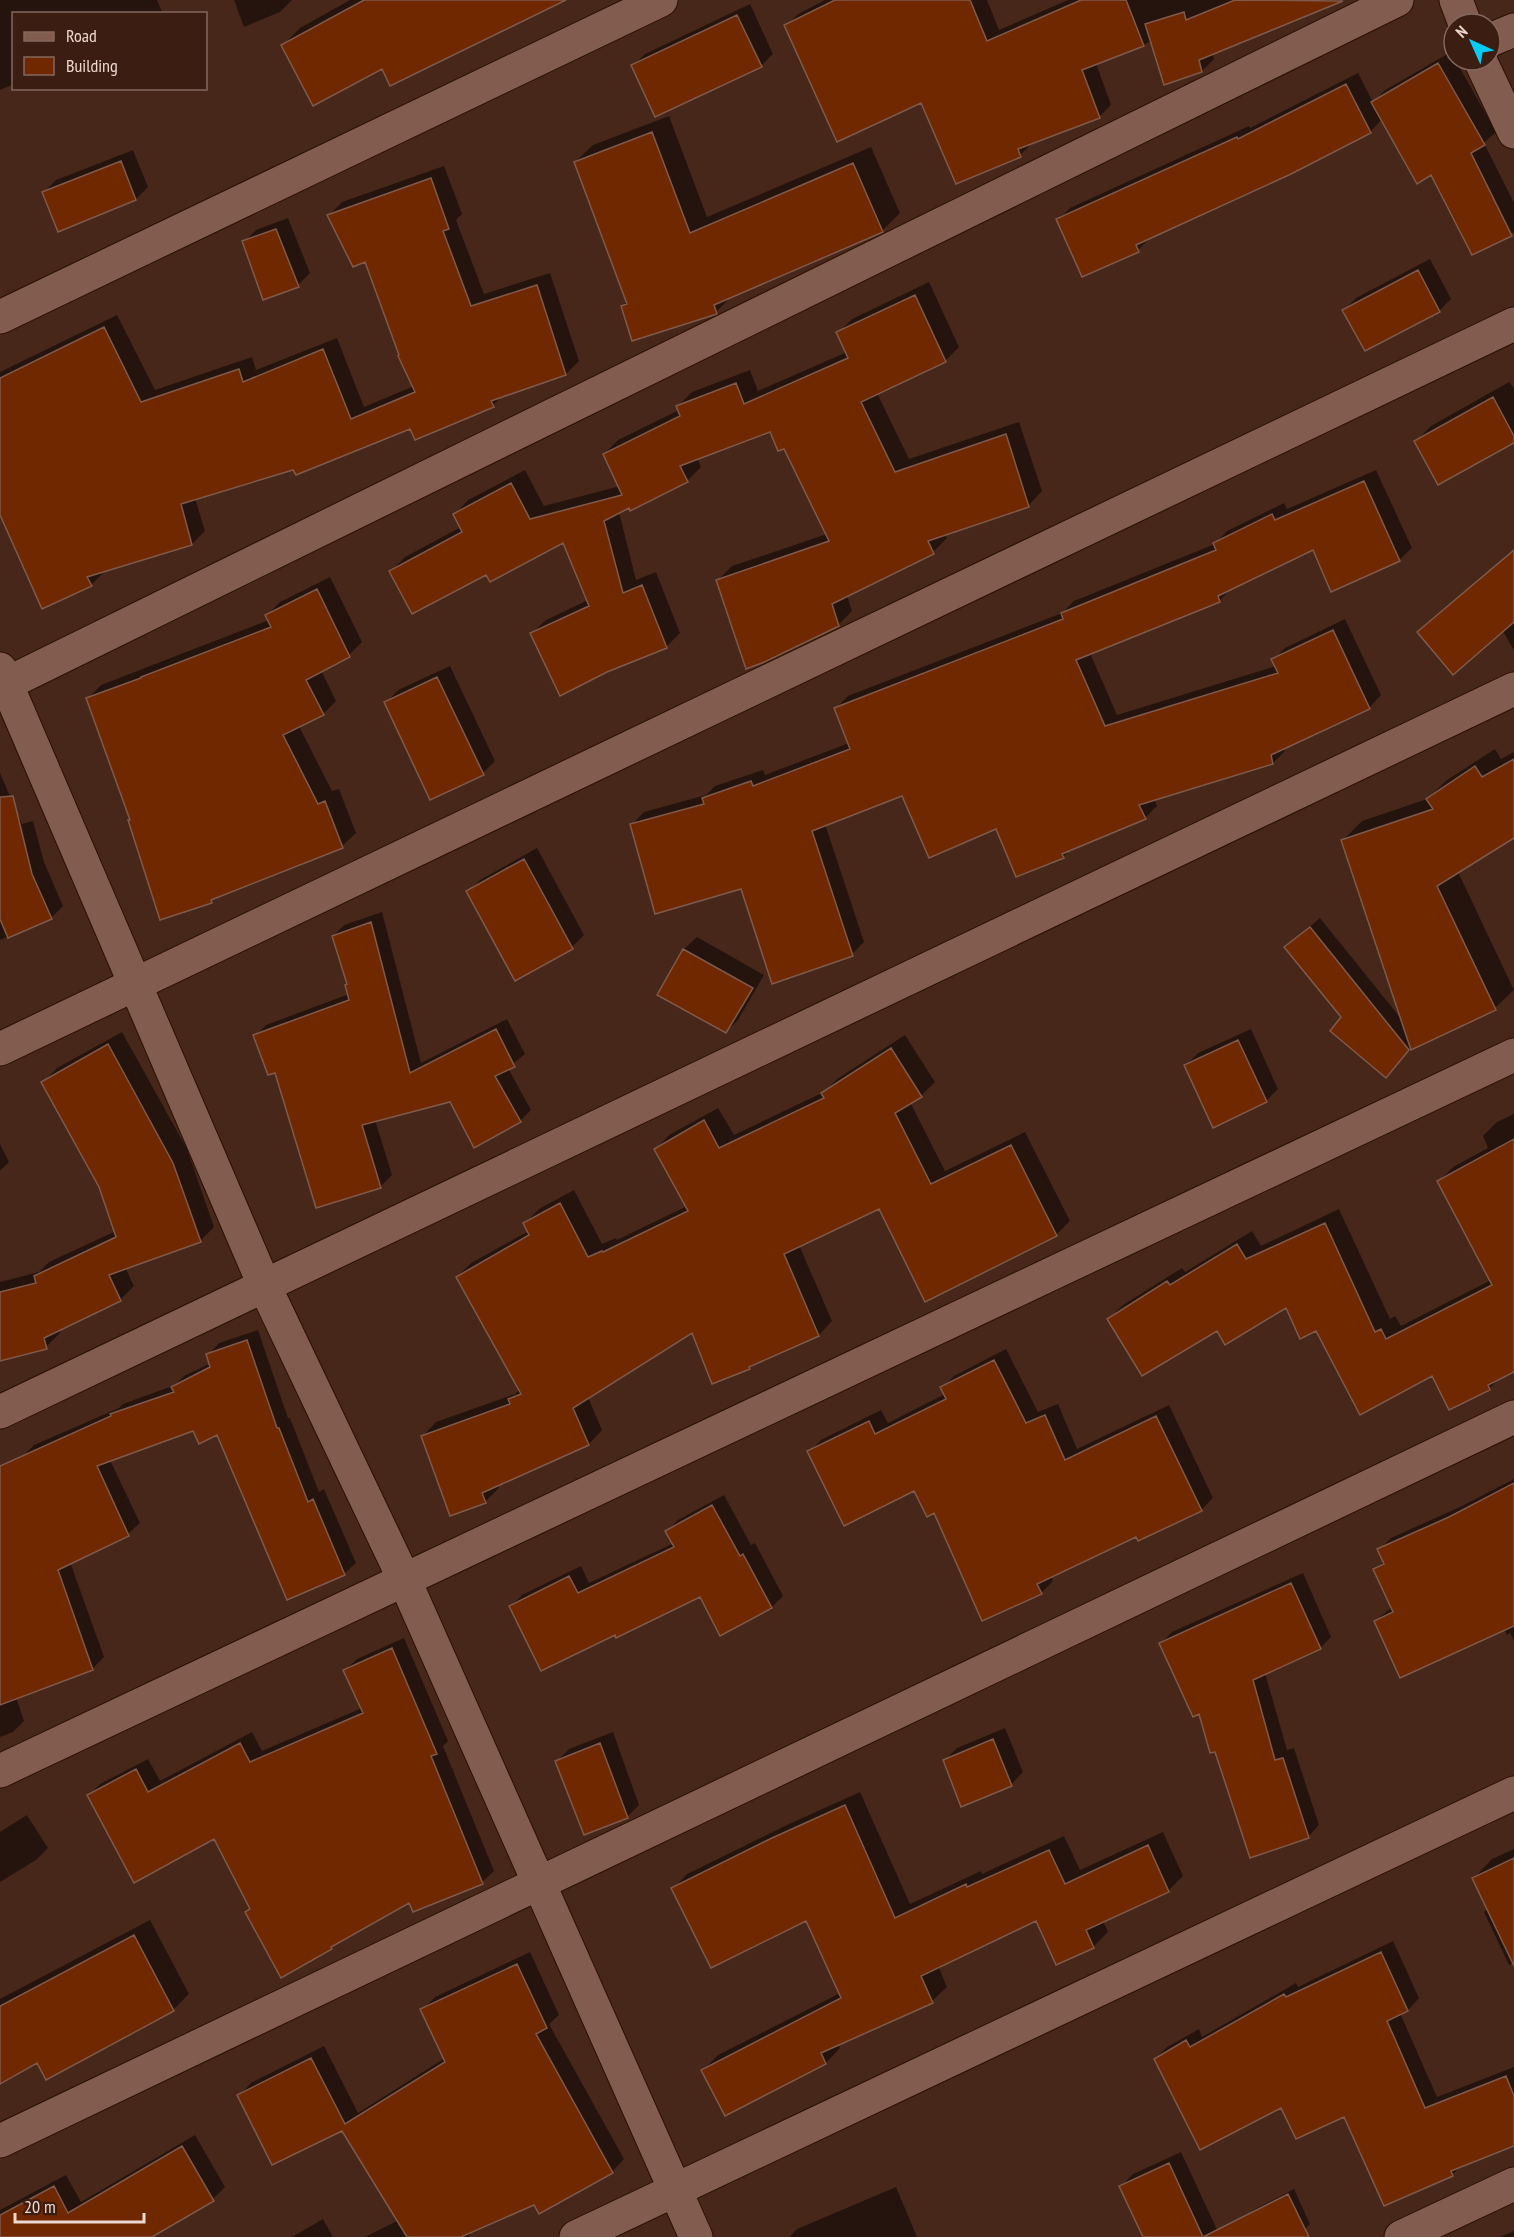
<svg xmlns="http://www.w3.org/2000/svg" width="1514" height="2237" viewBox="0 0 1514 2237" font-family="'PT Sans Narrow',sans-serif">
  <style>
    .shadow { fill: #0007 }
    .building { fill: #702801; stroke: #7f5a4c; stroke-width: 1.5 }
    .lines { fill: none; stroke-linecap: round; stroke-linejoin: round }
    .street-casing { stroke: #2c0f04; stroke-width: 35 }
    .street { stroke: #825d4f; stroke-width: 33 }
  </style>
  <rect width="100%" height="100%" fill="#47271a"/>
  <path class="shadow" d="M 0,0 L 157,0 L 163,14 L 14,14 L 14,84 L 0,90 Z
    M 234,0 L 292,0 L 280,12 L 244,27 Z
    M 350,0 L 546,0 L 383,67 L 283,45 L 300,28 Z
    M 825,0 L 987,0 L 999,30 L 1068,0 L 1340,0 L 1212,53 L 1214,59 L 1202,71 L 1152,41 L 1096,63 L 1111,105 L 1099,117 L 1032,143 L 1020,155 L 786,26 L 798,14 Z
    M 750,4 L 773,54 L 761,66 L 633,66 L 645,54 Z
    M 1451,52 L 1496,132 L 1484,143 L 1514,203 L 1514,232 L 1473,253 L 1432,173 L 1382,119 L 1370,132 L 1150,238 L 1138,250 L 1058,220 L 1070,208 L 1249,126 L 1250,128 L 1358,73 L 1373,102 L 1385,90 Z
    M 669,116 L 707,217 L 871,147 L 900,213 L 883,230 L 733,295 L 716,312 L 622,306 L 628,301 L 575,162 L 593,145 Z
    M 133,150 L 148,187 L 136,199 L 44,192 L 56,180 Z
    M 444,166 L 462,214 L 456,220 L 484,294 L 550,273 L 579,361 L 566,374 L 502,396 L 493,405 L 411,427 L 294,468 L 195,498 L 205,531 L 192,544 L 103,571 L 104,572 L 91,585 L 0,511 L 0,372 L 117,315 L 155,390 L 252,357 L 256,370 L 337,338 L 364,407 L 414,386 L 366,260 L 329,215 L 342,202 Z
    M 288,218 L 310,273 L 298,285 L 244,242 L 256,230 Z
    M 1430,259 L 1451,299 L 1439,311 L 1344,310 L 1356,298 Z
    M 929,282 L 959,347 L 945,361 L 877,393 L 909,459 L 1019,422 L 1042,491 L 1029,505 L 945,534 L 947,538 L 933,552 L 847,595 L 852,611 L 838,625 L 718,580 L 732,566 L 827,534 L 784,447 L 771,430 L 697,458 L 701,467 L 687,481 L 619,512 L 636,580 L 656,572 L 680,633 L 666,647 L 532,633 L 546,620 L 588,600 L 564,541 L 486,573 L 391,571 L 405,557 L 461,527 L 455,514 L 468,500 L 525,470 L 544,506 L 620,486 L 604,454 L 618,440 L 679,410 L 678,406 L 692,392 L 750,370 L 758,391 L 847,352 L 838,333 L 852,319 Z
    M 1509,382 L 1514,388 L 1514,442 L 1416,441 L 1431,426 Z
    M 1376,470 L 1412,548 L 1399,560 L 1313,548 L 1231,589 L 1219,601 L 1090,653 L 1117,715 L 1276,666 L 1273,660 L 1285,648 L 1345,619 L 1381,695 L 1369,708 L 1284,748 L 1285,751 L 1273,763 L 1154,799 L 1157,806 L 1145,818 L 1070,850 L 1063,857 L 996,827 L 903,795 L 825,824 L 864,942 L 852,954 L 742,887 L 632,825 L 644,812 L 706,795 L 715,786 L 763,770 L 765,775 L 849,743 L 836,708 L 848,696 L 1062,613 L 1074,601 L 1215,544 L 1227,531 L 1284,503 L 1287,509 Z
    M 1514,549 L 1514,650 L 1502,630 L 1419,633 Z
    M 330,577 L 362,642 L 349,655 L 321,670 L 336,701 L 323,714 L 299,726 L 332,791 L 339,789 L 356,833 L 342,846 L 217,895 L 211,901 L 131,819 L 88,698 L 101,685 L 269,620 L 267,615 L 280,602 Z
    M 450,666 L 495,761 L 483,773 L 386,703 L 398,690 Z
    M 1495,749 L 1501,759 L 1514,752 L 1514,836 L 1458,872 L 1514,990 L 1495,1008 L 1411,1046 L 1395,1066 L 1343,1017 L 1286,947 L 1320,918 L 1403,1021 L 1343,840 L 1362,821 L 1427,799 L 1447,780 Z
    M 0,773 L 22,824 L 33,821 L 44,862 L 63,906 L 51,918 L 0,940 Z
    M 537,848 L 584,935 L 572,947 L 515,979 L 468,892 L 480,880 Z
    M 382,912 L 421,1063 L 507,1019 L 525,1054 L 508,1068 L 531,1110 L 520,1121 L 450,1100 L 375,1120 L 392,1175 L 381,1186 L 317,1206 L 276,1071 L 255,1036 L 266,1025 L 349,994 L 349,983 L 333,936 L 344,925 Z
    M 697,937 L 764,975 L 738,1020 L 726,1032 L 659,994 L 684,949 Z
    M 1251,1029 L 1278,1089 L 1266,1101 L 1186,1065 L 1198,1053 Z
    M 122,1032 L 187,1149 L 214,1227 L 200,1241 L 125,1267 L 134,1286 L 120,1300 L 59,1329 L 60,1333 L 46,1347 L 0,1359 L 0,1282 L 39,1272 L 49,1262 L 116,1231 L 100,1186 L 43,1082 L 57,1068 Z
    M 905,1035 L 935,1082 L 921,1096 L 910,1102 L 945,1171 L 1025,1132 L 1070,1221 L 1056,1235 L 879,1207 L 799,1245 L 832,1321 L 819,1335 L 754,1363 L 749,1368 L 693,1330 L 588,1397 L 602,1430 L 589,1444 L 498,1484 L 499,1488 L 485,1502 L 423,1436 L 436,1422 L 515,1394 L 520,1389 L 457,1277 L 471,1263 L 529,1231 L 525,1223 L 539,1209 L 574,1190 L 602,1244 L 616,1238 L 617,1240 L 687,1206 L 656,1149 L 669,1135 L 718,1108 L 734,1135 L 824,1092 L 837,1079 Z
    M 1514,1114 L 1514,1370 L 1502,1376 L 1489,1389 L 1317,1329 L 1286,1306 L 1217,1329 L 1108,1319 L 1123,1305 L 1182,1268 L 1185,1272 L 1252,1231 L 1261,1246 L 1339,1209 L 1390,1319 L 1395,1316 L 1401,1326 L 1491,1280 L 1439,1181 L 1453,1167 L 1488,1148 L 1483,1136 L 1497,1122 Z
    M 0,1144 L 9,1162 L 0,1171 Z
    M 258,1330 L 288,1418 L 290,1418 L 319,1492 L 324,1489 L 356,1563 L 344,1574 L 218,1433 L 193,1429 L 110,1460 L 140,1523 L 128,1534 L 70,1562 L 104,1657 L 93,1668 L 16,1697 L 24,1721 L 13,1732 L 0,1737 L 0,1495 L 23,1456 L 34,1445 L 119,1408 L 123,1404 L 175,1385 L 184,1376 L 211,1363 L 208,1355 L 219,1343 Z
    M 1006,1349 L 1038,1412 L 1058,1404 L 1077,1449 L 1169,1405 L 1213,1498 L 1201,1510 L 1137,1535 L 1051,1576 L 1053,1581 L 1041,1593 L 934,1511 L 915,1489 L 809,1452 L 821,1440 L 881,1410 L 888,1423 L 945,1394 L 942,1388 L 954,1376 Z
    M 1514,1479 L 1514,1641 L 1510,1633 L 1507,1635 L 1504,1629 L 1375,1621 L 1392,1607 L 1375,1570 L 1384,1561 L 1379,1550 L 1391,1538 L 1462,1506 Z
    M 724,1495 L 751,1545 L 755,1543 L 783,1596 L 772,1607 L 721,1634 L 701,1595 L 615,1633 L 511,1606 L 522,1595 L 581,1566 L 589,1583 L 674,1543 L 667,1531 L 678,1520 Z
    M 1303,1573 L 1331,1637 L 1320,1648 L 1265,1673 L 1287,1750 L 1294,1748 L 1319,1825 L 1308,1837 L 1215,1750 L 1200,1712 L 1161,1643 L 1172,1632 Z
    M 404,1638 L 448,1741 L 443,1746 L 494,1871 L 482,1882 L 410,1901 L 340,1940 L 331,1948 L 247,1912 L 251,1908 L 214,1837 L 89,1795 L 100,1784 L 148,1759 L 160,1781 L 252,1732 L 262,1751 L 362,1708 L 345,1670 L 357,1659 Z
    M 1005,1728 L 1023,1772 L 1011,1785 L 945,1760 L 957,1748 Z
    M 613,1732 L 639,1805 L 627,1817 L 557,1761 L 569,1749 Z
    M 860,1792 L 910,1904 L 981,1871 L 982,1874 L 1064,1836 L 1080,1870 L 1163,1832 L 1183,1876 L 1168,1891 L 1103,1921 L 1108,1932 L 1093,1947 L 1037,1919 L 938,1966 L 947,1987 L 932,2001 L 838,2044 L 840,2048 L 826,2063 L 726,2114 L 703,2070 L 718,2055 L 840,1993 L 807,1919 L 673,1889 L 687,1874 L 789,1824 Z
    M 27,1815 L 48,1848 L 36,1860 L 0,1882 L 0,1832 Z
    M 1514,1849 L 1514,1962 L 1509,1965 L 1484,1912 L 1488,1908 L 1474,1878 L 1492,1859 Z
    M 150,1920 L 189,1994 L 173,2010 L 37,2061 L 0,2082 L 0,1999 Z
    M 1393,1941 L 1419,1998 L 1408,2010 L 1400,2013 L 1437,2097 L 1514,2067 L 1514,2144 L 1462,2165 L 1452,2175 L 1345,2115 L 1282,2106 L 1155,2059 L 1167,2047 L 1199,2029 L 1202,2037 L 1296,1983 L 1298,1987 Z
    M 530,1952 L 559,2015 L 549,2024 L 624,2159 L 612,2172 L 475,2229 L 468,2237 L 365,2237 L 399,2220 L 342,2129 L 239,2096 L 251,2083 L 324,2046 L 358,2113 L 445,2058 L 422,2010 L 435,1997 Z
    M 195,2135 L 225,2187 L 213,2199 L 151,2236 L 0,2237 L 0,2210 L 66,2175 L 81,2202 Z
    M 1181,2152 L 1220,2236 L 1218,2237 L 1145,2237 L 1121,2186 L 1133,2174 Z
    M 896,2187 L 917,2237 L 789,2237 L 797,2229 Z
    M 1294,2189 L 1310,2224 L 1305,2229 L 1290,2237 L 1258,2237 L 1247,2215 L 1253,2210 Z
    M 323,2219 L 333,2237 L 292,2237 Z
    M 1514,2231 L 1514,2237 L 1500,2237 Z"/>
  <path class="building" d="M 364,0 L 566,0 L 390,86 L 382,69 L 313,106 L 281,45 Z
    M 835,0 L 970,0 L 987,41 L 1081,0 L 1126,0 L 1144,46 L 1082,70 L 1100,118 L 1018,149 L 1021,157 L 956,184 L 921,103 L 837,142 L 784,25 Z
    M 1235,0 L 1343,1 L 1199,60 L 1202,72 L 1164,85 L 1145,24 L 1184,12 L 1186,20 Z
    M 737,15 L 762,67 L 655,117 L 631,65 Z
    M 1438,63 L 1485,145 L 1471,153 L 1512,236 L 1472,255 L 1431,175 L 1417,184 L 1371,102 Z
    M 1346,84 L 1371,133 L 1291,174 L 1136,245 L 1139,252 L 1082,277 L 1056,219 L 1237,137 L 1238,139 Z
    M 652,132 L 690,233 L 853,163 L 883,232 L 714,305 L 717,314 L 632,341 L 621,306 L 627,304 L 574,162 Z
    M 121,161 L 136,200 L 58,232 L 42,192 Z
    M 431,178 L 449,229 L 443,231 L 471,306 L 537,285 L 566,375 L 491,401 L 494,407 L 415,440 L 410,429 L 296,475 L 293,470 L 181,504 L 192,545 L 87,577 L 92,586 L 42,609 L 0,515 L 0,378 L 104,327 L 141,402 L 239,369 L 243,382 L 323,349 L 351,419 L 415,392 L 398,356 L 399,355 L 365,262 L 353,267 L 327,215 Z
    M 276,229 L 299,287 L 263,300 L 242,241 Z
    M 1418,270 L 1440,312 L 1365,351 L 1342,310 Z
    M 915,295 L 946,362 L 861,402 L 895,472 L 1006,434 L 1029,507 L 928,541 L 934,554 L 832,604 L 839,626 L 762,663 L 746,669 L 716,580 L 829,541 L 784,449 L 778,451 L 770,432 L 680,466 L 688,482 L 630,511 L 629,508 L 604,521 L 623,593 L 642,585 L 667,648 L 607,672 L 560,696 L 530,633 L 589,606 L 563,543 L 490,582 L 486,575 L 412,614 L 389,571 L 462,532 L 453,514 L 511,483 L 530,519 L 622,495 L 603,454 L 680,416 L 676,406 L 736,383 L 744,404 L 848,358 L 836,332 Z
    M 1493,397 L 1514,436 L 1514,443 L 1438,485 L 1414,441 Z
    M 1364,481 L 1400,561 L 1331,592 L 1313,550 L 1218,596 L 1220,602 L 1076,660 L 1105,726 L 1278,673 L 1271,659 L 1333,630 L 1370,709 L 1271,755 L 1273,764 L 1139,805 L 1146,819 L 1062,854 L 1064,858 L 1016,877 L 996,829 L 929,858 L 902,796 L 812,831 L 853,956 L 772,984 L 741,889 L 655,914 L 630,824 L 704,804 L 702,798 L 751,781 L 753,786 L 850,749 L 834,708 L 1063,619 L 1061,613 L 1216,550 L 1213,543 L 1272,514 L 1275,520 Z
    M 1514,550 L 1514,622 L 1453,675 L 1417,632 Z
    M 317,589 L 350,657 L 306,680 L 324,715 L 283,735 L 318,804 L 325,801 L 343,848 L 211,900 L 212,903 L 160,920 L 128,820 L 130,820 L 86,698 L 141,678 L 141,677 L 271,627 L 265,615 Z
    M 437,677 L 484,775 L 430,800 L 384,702 Z
    M 1514,759 L 1514,838 L 1437,886 L 1496,1010 L 1411,1050 L 1341,840 L 1433,809 L 1426,799 L 1475,766 L 1482,777 Z
    M 13,796 L 32,874 L 52,919 L 8,938 L 0,919 L 0,797 Z
    M 524,859 L 573,949 L 515,981 L 466,891 Z
    M 371,922 L 410,1073 L 496,1029 L 515,1067 L 495,1076 L 521,1122 L 474,1148 L 450,1102 L 362,1125 L 381,1188 L 316,1208 L 275,1073 L 268,1075 L 253,1035 L 349,1000 L 345,985 L 347,984 L 332,936 Z
    M 1310,927 L 1409,1050 L 1386,1078 L 1330,1031 L 1341,1017 L 1284,947 Z
    M 683,949 L 753,988 L 726,1033 L 657,995 Z
    M 1238,1040 L 1267,1102 L 1213,1128 L 1184,1065 Z
    M 108,1044 L 173,1163 L 201,1242 L 109,1275 L 121,1301 L 44,1338 L 47,1349 L 0,1361 L 0,1292 L 36,1283 L 34,1276 L 116,1237 L 99,1187 L 41,1082 Z
    M 891,1048 L 922,1097 L 895,1113 L 931,1184 L 1011,1145 L 1057,1236 L 925,1302 L 879,1209 L 784,1254 L 819,1336 L 749,1367 L 750,1369 L 712,1384 L 692,1333 L 573,1408 L 589,1445 L 482,1493 L 486,1503 L 450,1516 L 421,1436 L 510,1404 L 508,1399 L 521,1394 L 456,1277 L 529,1235 L 523,1223 L 560,1203 L 588,1257 L 602,1251 L 603,1252 L 688,1211 L 654,1149 L 704,1120 L 719,1148 L 824,1098 L 821,1093 Z
    M 1514,1139 L 1514,1372 L 1488,1385 L 1490,1390 L 1449,1410 L 1432,1376 L 1360,1415 L 1316,1331 L 1300,1339 L 1286,1308 L 1225,1345 L 1217,1331 L 1142,1376 L 1107,1319 L 1167,1281 L 1170,1285 L 1237,1244 L 1246,1259 L 1325,1223 L 1375,1332 L 1381,1329 L 1386,1339 L 1492,1285 L 1437,1181 Z
    M 247,1340 L 277,1428 L 279,1428 L 308,1502 L 313,1499 L 345,1575 L 287,1600 L 217,1435 L 199,1444 L 193,1431 L 97,1466 L 129,1536 L 58,1570 L 93,1670 L 0,1705 L 0,1466 L 111,1416 L 110,1414 L 174,1392 L 171,1387 L 210,1367 L 206,1354 Z
    M 994,1360 L 1026,1423 L 1045,1415 L 1065,1460 L 1156,1416 L 1202,1511 L 1138,1541 L 1136,1537 L 1037,1584 L 1042,1594 L 982,1621 L 934,1513 L 927,1517 L 914,1491 L 844,1526 L 807,1451 L 869,1421 L 875,1434 L 946,1399 L 940,1387 Z
    M 1514,1483 L 1514,1626 L 1400,1678 L 1374,1621 L 1393,1612 L 1373,1569 L 1384,1564 L 1377,1549 L 1449,1517 Z
    M 712,1505 L 740,1556 L 743,1554 L 772,1608 L 720,1636 L 700,1597 L 616,1638 L 615,1635 L 541,1671 L 509,1606 L 569,1576 L 578,1593 L 674,1547 L 665,1531 Z
    M 1291,1583 L 1321,1649 L 1253,1680 L 1275,1760 L 1283,1758 L 1309,1838 L 1250,1858 L 1215,1752 L 1210,1753 L 1199,1714 L 1193,1717 L 1159,1643 Z
    M 392,1648 L 437,1754 L 431,1756 L 483,1884 L 413,1912 L 409,1903 L 331,1947 L 332,1949 L 281,1978 L 245,1912 L 250,1909 L 214,1839 L 134,1883 L 87,1795 L 136,1769 L 148,1792 L 240,1743 L 250,1762 L 363,1713 L 343,1670 Z
    M 993,1739 L 1012,1786 L 961,1807 L 943,1760 Z
    M 600,1743 L 628,1818 L 584,1835 L 555,1761 Z
    M 845,1805 L 895,1918 L 966,1884 L 967,1887 L 1049,1850 L 1065,1884 L 1148,1845 L 1169,1892 L 1086,1930 L 1094,1948 L 1056,1965 L 1036,1921 L 921,1976 L 933,2003 L 821,2053 L 826,2064 L 725,2116 L 701,2070 L 841,1998 L 806,1921 L 711,1968 L 671,1888 L 772,1838 Z
    M 1514,1858 L 1514,1966 L 1472,1878 Z
    M 134,1935 L 174,2011 L 46,2080 L 37,2063 L 0,2084 L 0,2006 Z
    M 1381,1952 L 1408,2011 L 1387,2021 L 1425,2108 L 1506,2076 L 1514,2096 L 1514,2146 L 1451,2171 L 1453,2176 L 1384,2206 L 1344,2117 L 1296,2139 L 1281,2108 L 1200,2150 L 1154,2059 L 1186,2040 L 1190,2047 L 1284,1994 L 1286,1997 Z
    M 517,1964 L 547,2028 L 536,2034 L 613,2173 L 539,2214 L 534,2205 L 461,2237 L 407,2237 L 342,2131 L 272,2165 L 237,2095 L 311,2058 L 345,2124 L 445,2062 L 420,2009 Z
    M 182,2146 L 214,2201 L 152,2237 L 0,2237 L 0,2215 L 54,2186 L 68,2213 Z
    M 1169,2163 L 1203,2237 L 1288,2194 L 1309,2237 L 1143,2237 L 1119,2186 Z"/>
  <g class="lines">
    <defs>
      <path id="street" d="M 1456,0 L 1465,24
        M 1490,40 L 1514,30
        M 1480,60 L 1514,132
        M 0,317 L 661,0
        M 0,669 L 265,1287 L 404,1579 L 696,2237
        M 0,687 L 1397,0
        M 0,1049 L 1514,324
        M 0,1412 L 1514,689
        M 0,1771 L 1514,1055
        M 0,2141 L 1514,1417
        M 576,2237 L 1514,1793
        M 1401,2237 L 1514,2184"/>
    </defs>
    <use href="#street" class="street-casing"/>
    <use href="#street" class="street"/>
  </g>
  <rect x="12" y="12" width="195" height="78" fill="#3c1d11" stroke="#83675d" stroke-width="1.5"/>
  <rect x="24" y="32" width="30" height="9" fill="#825d4f" stroke="#83675d" stroke-width="1.5"/>
  <text x="66" y="42" font-size="18" fill="#edd7cf">Road</text>
  <rect x="24" y="57" width="30" height="18" fill="#702801" stroke="#83675d" stroke-width="1.5"/>
  <text x="66" y="72" font-size="18" fill="#edd7cf">Building</text>
  <g transform="translate(1472 42) rotate(315)"><circle r="28" fill="#3c1d11" stroke="#83675d" stroke-width="1.5"/>
  <path d="M0-4.5L10 22L0 15L-10 22Z" fill="#07cbf9"/>
  <text y="-9" font-size="16" font-weight="bold" text-anchor="middle" fill="#edd7cf">N</text>
  </g>
  <path d="M15 2213v9h129v-9" fill="none" stroke="#edd7cf" stroke-width="3"/>
  <text x="24" y="2213" font-size="18" fill="#edd7cf" stroke="#3c1d11" stroke-width="4.5" paint-order="stroke">20 m</text>
</svg>
